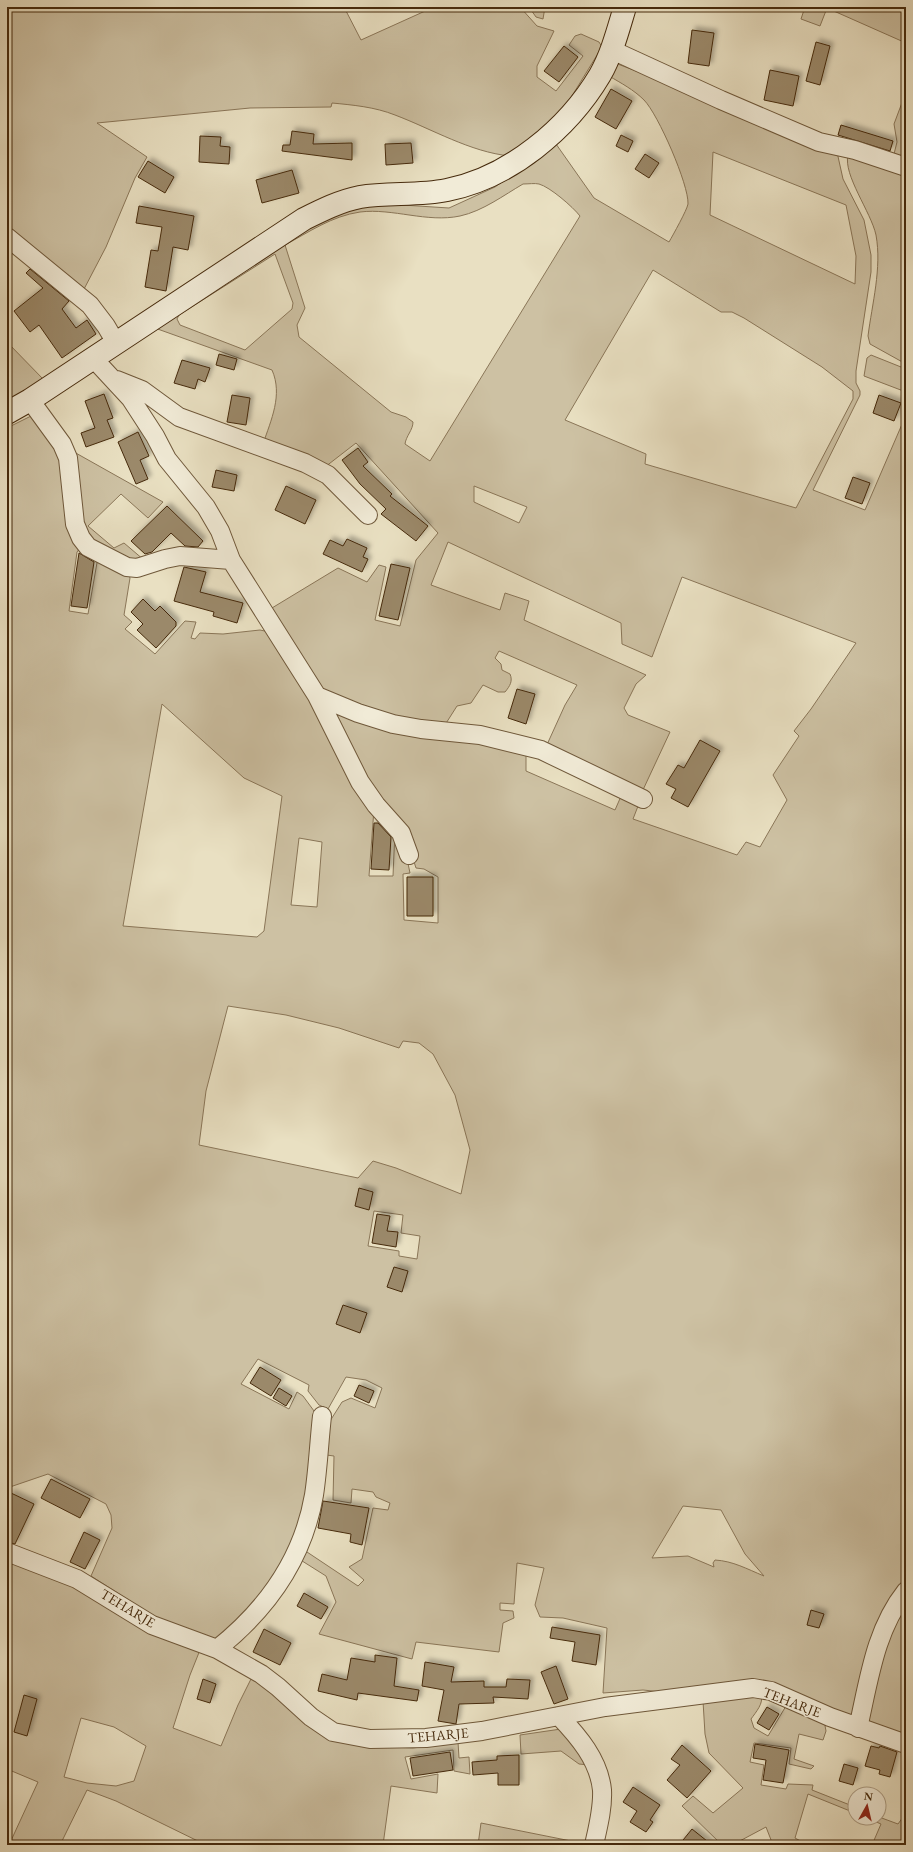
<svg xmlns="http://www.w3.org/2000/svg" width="913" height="1852" viewBox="0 0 913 1852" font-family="'EB Garamond',serif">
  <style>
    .green { fill: #cdc1a3; stroke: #8a7658; fill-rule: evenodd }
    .building { fill: #9b896b; stroke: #462a0c; filter: url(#shadow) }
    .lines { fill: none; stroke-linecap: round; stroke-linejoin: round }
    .minor-casing { stroke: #6f583a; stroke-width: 20 }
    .secondary-casing { stroke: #462a0c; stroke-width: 24 }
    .minor { stroke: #f1ebd7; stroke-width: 18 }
    .secondary { stroke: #f1ebd7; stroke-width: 22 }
    .labels { text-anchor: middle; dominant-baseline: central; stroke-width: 3; stroke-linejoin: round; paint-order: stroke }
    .street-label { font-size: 14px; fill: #462a0c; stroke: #f1ebd7 }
  </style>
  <defs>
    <filter id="shadow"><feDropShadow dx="3.5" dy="-3.5" stdDeviation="2" flood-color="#0004"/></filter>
  </defs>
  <rect width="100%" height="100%" fill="#e9e0c2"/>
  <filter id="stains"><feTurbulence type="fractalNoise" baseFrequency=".005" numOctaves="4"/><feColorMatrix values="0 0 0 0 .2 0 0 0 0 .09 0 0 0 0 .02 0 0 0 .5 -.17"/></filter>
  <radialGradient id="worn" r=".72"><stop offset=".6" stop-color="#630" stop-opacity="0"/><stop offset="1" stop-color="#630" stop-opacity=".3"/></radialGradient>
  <path class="green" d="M 7,7 L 344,7 L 361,40 L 434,7 L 520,7 L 537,26 L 554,31 L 537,66 L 537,77 L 556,91 L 583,56 L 569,45 L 575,36 L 581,34 L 599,42 L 602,47 L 567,104 L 533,139 L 510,156 C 470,152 432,129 395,115 C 375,107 353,105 332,103 L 331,107 L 250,108 L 97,123 L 147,157 L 135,178 L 106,247 L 83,291 L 7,232 Z
    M 529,7 L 545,7 L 543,19 L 536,17 Z
    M 805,7 L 890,7 L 906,14 L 906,43 L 827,8 L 820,26 L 801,19 Z
    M 615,63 L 668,83 L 837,152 L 843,179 L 864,220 L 871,255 L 871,272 L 856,371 L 856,383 L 860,391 L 860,395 L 813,490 L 865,510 L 906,415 L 906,1583 L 852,1717 L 772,1687 L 672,1693 L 643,1690 L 603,1693 L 607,1628 L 563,1618 L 540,1617 L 535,1605 L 544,1568 L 517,1563 L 514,1604 L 500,1603 L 500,1610 L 513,1611 L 514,1618 L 503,1623 L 499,1652 L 416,1642 L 412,1659 L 319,1634 L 336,1602 L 326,1576 L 299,1559 L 304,1550 L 358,1586 L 364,1580 L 349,1567 L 362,1559 L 373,1508 L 388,1510 L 390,1503 L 376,1497 L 373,1492 L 352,1489 L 351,1503 L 333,1500 L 334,1456 L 319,1454 L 325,1429 L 342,1402 L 351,1398 L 375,1408 L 382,1388 L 366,1380 L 346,1377 L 328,1409 L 319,1405 L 308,1391 L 309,1385 L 258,1359 L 241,1384 L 289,1409 L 297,1392 L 303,1396 L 317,1415 L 309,1497 L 281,1574 L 221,1637 L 214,1639 L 160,1620 L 91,1576 L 112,1528 L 111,1515 L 106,1504 L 48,1474 L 7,1488 L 7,428 L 35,414 L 60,447 L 81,547 L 77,552 L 69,611 L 88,614 L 98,557 L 128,573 L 130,578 L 124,615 L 132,622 L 125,629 L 155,654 L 185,621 L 196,622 L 191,638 L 195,639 L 200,633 L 223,634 L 260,630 L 274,633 L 374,809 L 369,876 L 393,876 L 395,829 L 406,854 L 410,873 L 403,874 L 404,920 L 438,923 L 438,877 L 424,869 L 416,868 L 409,846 L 379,803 L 331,714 L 337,709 L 526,750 L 526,771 L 615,810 L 622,794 L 640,801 L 633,819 L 737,855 L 746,842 L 760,847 L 787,800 L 773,775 L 799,736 L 794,731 L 811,709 L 856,643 L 682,577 L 652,657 L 622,644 L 621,623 L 448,542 L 431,585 L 500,610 L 505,593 L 529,601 L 524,620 L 646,675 L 636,684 L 624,708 L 628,715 L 670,732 L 642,792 L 545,749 L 565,705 L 577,685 L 499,651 L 495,658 L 501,664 L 502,670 L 510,674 C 513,681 510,686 505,692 L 498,692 L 483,685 L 471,703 L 457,706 L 443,728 L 422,725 L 324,692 L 267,611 L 338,568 L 367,582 L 379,565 L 386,567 L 375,620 L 400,626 L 416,560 L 438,533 L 356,443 L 325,467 L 263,444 C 271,420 283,395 272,370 L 152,327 L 341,209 L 387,204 L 449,208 L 495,187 L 556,144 L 594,198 L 669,242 C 673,235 687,210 688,204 C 689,185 658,114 644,100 C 634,90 621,83 609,76 ZM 713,152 L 846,205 L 856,256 L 855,284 L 710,215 ZM 523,184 C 528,184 535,183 539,184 C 550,187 573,207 580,216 L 430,461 L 405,444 C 406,436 413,430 413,422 L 406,417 L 391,412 L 299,337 L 297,325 L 305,308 L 285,245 C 309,232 332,216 360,212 C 393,208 427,223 460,216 C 483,211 504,195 523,184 ZM 275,254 L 293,303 L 292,309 L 245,350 L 180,325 L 177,319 L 179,315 ZM 653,270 L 721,312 L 732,312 L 744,318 L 822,367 L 853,391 L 853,399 L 796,508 L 645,464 L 646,454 L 565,420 ZM 474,486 L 527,507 L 519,523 L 474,502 ZM 162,704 L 244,778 L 282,796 L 264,931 L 257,937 L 123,926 ZM 299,838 L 322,842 L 317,907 L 291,905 ZM 228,1006 L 286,1015 L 339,1028 L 399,1048 L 403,1041 L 419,1043 L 433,1054 L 455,1095 L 470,1150 L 461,1194 L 396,1168 L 373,1161 L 358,1178 L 199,1145 L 206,1091 ZM 374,1211 L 403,1215 L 401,1233 L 420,1236 L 417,1259 L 399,1256 L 399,1251 L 368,1246 ZM 683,1506 L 721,1510 L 745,1554 L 764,1576 C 747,1569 733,1561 715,1560 L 713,1563 L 714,1567 L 688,1556 L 652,1558 Z
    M 906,92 L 906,162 L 893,158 L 897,142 L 894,124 Z
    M 848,155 L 906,171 L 906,364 L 870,344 L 868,336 C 872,304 882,268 876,235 C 871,212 843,175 848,155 Z
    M 7,342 L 44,380 L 7,402 Z
    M 871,355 L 906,369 L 906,392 L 864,376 L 867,358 Z
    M 74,452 L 163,502 L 148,518 L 121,494 L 88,526 L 114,548 L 124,543 L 144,560 L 138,564 L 101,552 L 78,522 Z
    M 7,1561 L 88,1592 L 200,1650 L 190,1675 L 173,1728 L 221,1746 L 238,1705 L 253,1675 L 371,1746 L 413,1748 L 458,1742 L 459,1758 L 469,1757 L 470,1774 L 454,1771 L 453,1750 L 405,1757 L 411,1779 L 438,1774 L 437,1793 L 391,1786 L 383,1845 L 206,1845 L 116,1801 L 87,1790 L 62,1841 L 68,1845 L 9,1845 L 38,1782 L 7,1769 ZM 81,1718 L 114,1727 L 146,1746 L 134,1781 L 116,1786 L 87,1783 L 64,1777 Z
    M 906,1602 L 906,1739 L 873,1724 L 868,1719 L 890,1628 Z
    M 761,1695 C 764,1703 756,1712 751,1719 L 754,1728 L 768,1736 L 786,1706 L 824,1720 L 826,1731 L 823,1740 L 799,1734 L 794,1759 L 814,1766 L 811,1769 L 789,1764 L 791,1748 L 754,1743 L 750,1762 L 764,1765 L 761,1785 L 786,1789 L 788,1784 L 813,1785 L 812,1790 L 855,1807 L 855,1813 L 808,1794 L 795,1838 L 808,1845 L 773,1845 L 766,1827 L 736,1843 L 736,1845 L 722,1845 L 682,1806 L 693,1796 L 713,1813 L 743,1788 L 709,1753 L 705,1734 L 703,1701 Z
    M 561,1729 L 589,1765 L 579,1764 L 561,1751 L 521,1754 L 520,1735 Z
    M 879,1817 L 898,1824 L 903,1817 L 906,1818 L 906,1845 L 872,1845 L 881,1824 L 867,1818 L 879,1818 Z
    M 481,1823 L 591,1845 L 478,1845 Z"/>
  <path class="building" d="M 692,30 L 714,33 L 709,66 L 688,63 Z
    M 816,42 L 830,46 L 820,85 L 806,81 Z
    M 564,46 L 578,57 L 559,82 L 544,71 Z
    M 770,70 L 799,76 L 793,106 L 764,100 Z
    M 611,89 L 632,101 L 616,129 L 595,117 Z
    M 841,125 L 893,141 L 890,151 L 838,135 Z
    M 292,131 L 314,134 L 313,144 L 352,143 L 352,160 L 282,151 L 283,145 L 290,145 Z
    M 621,135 L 633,141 L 628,152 L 616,146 Z
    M 200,136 L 221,137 L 220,146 L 230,147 L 229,164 L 199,162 Z
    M 411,143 L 413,163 L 386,165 L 385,144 Z
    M 645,154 L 659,163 L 649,178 L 635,169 Z
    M 148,161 L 174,177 L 165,193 L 138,177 Z
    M 292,170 L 299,193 L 262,203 L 256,180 Z
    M 139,206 L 194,216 L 188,250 L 173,247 L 166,291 L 145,287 L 151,250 L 158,251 L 162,227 L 136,223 Z
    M 30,269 L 69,301 L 62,309 L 76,328 L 87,320 L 96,334 L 62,358 L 39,325 L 30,332 L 14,311 L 43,288 L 26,273 Z
    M 219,354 L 237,359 L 234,370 L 216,365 Z
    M 182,360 L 210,368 L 205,382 L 198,379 L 195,389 L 174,383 Z
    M 104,394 L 113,418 L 107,420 L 114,437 L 86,447 L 81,433 L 95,428 L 85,401 Z
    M 232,395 L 250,398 L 246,425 L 227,422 Z
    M 879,395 L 901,403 L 894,421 L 873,413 Z
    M 138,432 L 149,456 L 140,460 L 148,479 L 136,484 L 118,442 Z
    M 358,448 L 368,462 L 363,466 L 392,494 L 390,496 L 428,526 L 416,541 L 381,514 L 386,509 L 360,484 L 342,460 Z
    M 216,470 L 237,475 L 234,491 L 212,487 Z
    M 853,477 L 870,483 L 862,504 L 845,498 Z
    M 286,486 L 316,500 L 305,524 L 275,510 Z
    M 167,506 L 203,541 L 198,547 L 185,546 L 171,533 L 152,552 L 145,554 L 131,541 Z
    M 347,539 L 367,548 L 363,557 L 368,559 L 362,572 L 323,554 L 330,540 L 343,546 Z
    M 79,553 L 94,562 L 87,608 L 71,606 Z
    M 391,564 L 410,568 L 398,620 L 379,616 Z
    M 184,567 L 206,572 L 200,592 L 243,603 L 237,623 L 213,616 L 214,612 L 174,601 Z
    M 143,599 L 155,611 L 160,606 L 176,622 L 176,626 L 156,648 L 137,630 L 143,624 L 131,612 Z
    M 517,689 L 535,694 L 526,724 L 508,718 Z
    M 700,740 L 720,751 L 688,807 L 671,798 L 676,789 L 666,784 L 678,765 L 684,768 Z
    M 374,823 L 378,823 L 391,837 L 389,870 L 371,869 Z
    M 407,877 L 433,877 L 433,916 L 407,916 Z
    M 359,1188 L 373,1192 L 369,1210 L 355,1206 Z
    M 377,1214 L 390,1216 L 387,1231 L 398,1232 L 396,1247 L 372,1243 Z
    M 394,1267 L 408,1271 L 402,1292 L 387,1287 Z
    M 343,1305 L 367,1313 L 360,1333 L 336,1324 Z
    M 260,1367 L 281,1380 L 271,1396 L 250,1383 Z
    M 359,1385 L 374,1391 L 369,1403 L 354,1396 Z
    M 279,1388 L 292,1396 L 286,1406 L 273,1398 Z
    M 51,1479 L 90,1499 L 80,1518 L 41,1498 Z
    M 11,1493 L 34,1504 L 15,1544 L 7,1542 L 7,1501 Z
    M 323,1501 L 369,1508 L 362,1545 L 350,1542 L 351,1534 L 318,1528 Z
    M 84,1532 L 100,1540 L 85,1569 L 70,1562 Z
    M 304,1593 L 328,1607 L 321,1619 L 297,1606 Z
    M 811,1610 L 824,1614 L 819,1628 L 807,1625 Z
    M 552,1627 L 600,1635 L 596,1665 L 572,1661 L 575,1642 L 550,1638 Z
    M 264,1629 L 291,1643 L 280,1665 L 253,1652 Z
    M 375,1655 L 397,1658 L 394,1686 L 419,1690 L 417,1701 L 358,1693 L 357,1700 L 318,1691 L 322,1674 L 347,1680 L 351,1658 L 375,1662 Z
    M 425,1662 L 454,1667 L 451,1682 L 484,1681 L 484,1687 L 506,1687 L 507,1679 L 530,1680 L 528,1699 L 493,1697 L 494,1703 L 459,1704 L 456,1724 L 438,1721 L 444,1690 L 422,1686 Z
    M 556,1666 L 568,1699 L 554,1704 L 541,1672 Z
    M 203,1679 L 216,1684 L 210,1703 L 197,1699 Z
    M 24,1695 L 37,1699 L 27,1736 L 14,1732 Z
    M 767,1707 L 779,1714 L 769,1730 L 757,1723 Z
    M 755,1744 L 789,1750 L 783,1783 L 763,1780 L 766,1760 L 753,1758 Z
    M 682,1745 L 711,1771 L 687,1798 L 667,1780 L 680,1765 L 671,1759 Z
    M 871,1746 L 879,1748 L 880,1746 L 897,1752 L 890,1777 L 879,1774 L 880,1770 L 865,1766 Z
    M 450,1752 L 453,1770 L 413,1776 L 410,1758 Z
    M 519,1755 L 519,1785 L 498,1785 L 498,1773 L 473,1775 L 472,1762 L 497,1760 L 497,1756 Z
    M 844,1764 L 858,1768 L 853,1785 L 839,1781 Z
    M 633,1787 L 660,1805 L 650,1820 L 653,1822 L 646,1832 L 630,1822 L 637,1811 L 623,1802 Z
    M 692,1829 L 712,1845 L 679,1845 Z"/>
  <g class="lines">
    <defs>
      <path id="minor" d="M 612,50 L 721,100 L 819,142 L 855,150 L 906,167
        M 7,237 L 90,305 L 106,326 L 116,343
        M 93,358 L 131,399 L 155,436 L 167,459 L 206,507 L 220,531 L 231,560 L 317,696 L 360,782 L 376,805 L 401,833 L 409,855
        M 117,380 L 142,390 L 179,417 L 305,463 L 328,475 L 368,515
        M 30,400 L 62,444 L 68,458 L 75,524 L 81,538 L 88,547 L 127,567 L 137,568 L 165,559 L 180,556 L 231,560
        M 317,696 L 358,713 L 393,724 L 421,729 L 480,735 L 541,750 L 643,799
        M 7,1552 L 77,1579 L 152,1625 L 217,1649 L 261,1674 L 278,1687 L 311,1717 L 333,1732 L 370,1739 L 426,1738 L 482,1731 L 605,1707 L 753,1688 L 771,1691 L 830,1717 L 906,1744
        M 217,1649 C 266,1610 303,1559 314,1495 C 318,1469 319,1443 322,1416
        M 559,1716 C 578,1736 599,1760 602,1790 C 603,1808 598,1827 594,1845
        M 858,1728 C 869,1680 875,1630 906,1591"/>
      <path id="secondary" d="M 7,413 L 30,400 L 304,219 C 322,210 340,201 360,197 C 388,192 418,196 447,190 C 509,178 568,129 600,75 C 612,54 618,30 625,7"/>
    </defs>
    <use href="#minor" class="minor-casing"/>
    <use href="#secondary" class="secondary-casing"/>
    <use href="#minor" class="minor"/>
    <use href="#secondary" class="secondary"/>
  </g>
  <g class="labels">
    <g class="street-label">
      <text transform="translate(128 1608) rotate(31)">TEHARJE</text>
      <text transform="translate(792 1702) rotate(21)">TEHARJE</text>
      <text transform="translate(438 1735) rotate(-5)">TEHARJE</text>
    </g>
  </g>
  <rect width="913" height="1852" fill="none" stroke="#e9e0c2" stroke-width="24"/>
  <rect x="8" y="8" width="897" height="1836" fill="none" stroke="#462a0c" stroke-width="2"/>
  <rect x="12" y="12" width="889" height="1828" fill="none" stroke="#462a0c"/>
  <g transform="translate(867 1806) rotate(8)"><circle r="19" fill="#f1ebd7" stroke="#ad9e86"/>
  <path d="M0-3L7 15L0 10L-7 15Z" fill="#8f2418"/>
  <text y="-6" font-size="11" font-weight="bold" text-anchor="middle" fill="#462a0c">N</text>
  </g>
  <rect width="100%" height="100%" filter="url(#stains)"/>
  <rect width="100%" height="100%" fill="url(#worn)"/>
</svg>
